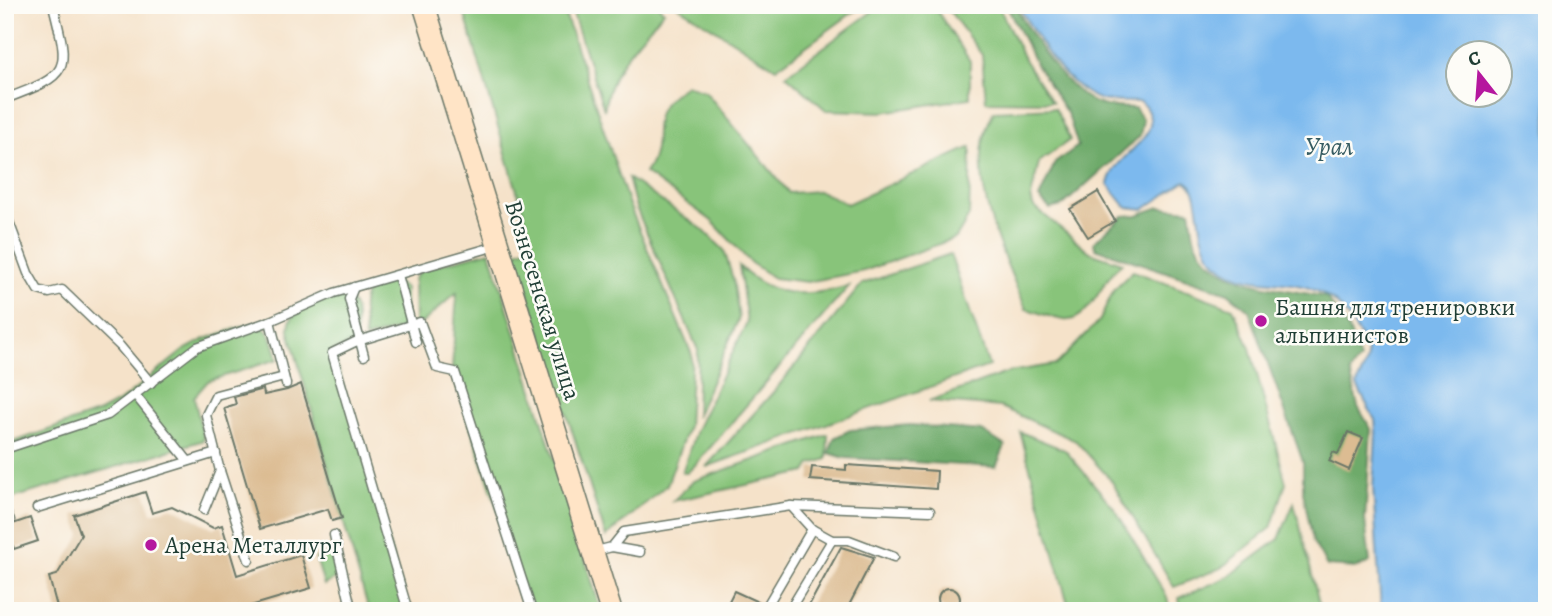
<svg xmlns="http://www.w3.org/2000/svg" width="1552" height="616" font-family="Alegreya,serif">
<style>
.green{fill:#88c47a;stroke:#548057;stroke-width:2}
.forest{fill:#6eaa6a;stroke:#46744f;stroke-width:2}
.water{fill:#7bb9ee;stroke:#4d7b91;stroke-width:2;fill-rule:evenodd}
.building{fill:#dcbc92}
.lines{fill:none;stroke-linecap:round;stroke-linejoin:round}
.lane-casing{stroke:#6a7768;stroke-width:11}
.secondary-casing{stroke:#6a7768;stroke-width:24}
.lane{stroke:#fff;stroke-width:8}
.secondary{stroke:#ffe4c6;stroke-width:21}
.poi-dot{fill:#b5179e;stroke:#fdfcf7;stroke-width:2.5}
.labels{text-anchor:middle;stroke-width:5;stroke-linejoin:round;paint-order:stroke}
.street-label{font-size:24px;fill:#1f3d34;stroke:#fdfcf7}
.poi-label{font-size:24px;fill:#1f3d34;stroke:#fdfcf7;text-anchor:start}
.water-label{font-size:26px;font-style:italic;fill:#365c62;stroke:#fdfcf7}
</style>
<rect width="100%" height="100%" fill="#fdfcf7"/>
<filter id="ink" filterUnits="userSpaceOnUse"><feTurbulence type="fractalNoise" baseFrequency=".0143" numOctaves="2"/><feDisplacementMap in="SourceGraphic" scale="14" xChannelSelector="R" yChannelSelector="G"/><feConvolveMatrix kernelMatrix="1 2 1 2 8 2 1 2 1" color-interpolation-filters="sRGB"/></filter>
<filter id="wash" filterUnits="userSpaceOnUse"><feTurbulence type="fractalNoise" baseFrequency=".00686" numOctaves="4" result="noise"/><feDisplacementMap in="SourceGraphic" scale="28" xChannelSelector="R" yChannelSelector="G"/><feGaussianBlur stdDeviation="1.57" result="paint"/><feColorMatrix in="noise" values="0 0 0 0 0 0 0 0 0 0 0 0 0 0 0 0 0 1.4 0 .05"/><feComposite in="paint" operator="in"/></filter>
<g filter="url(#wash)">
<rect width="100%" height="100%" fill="#f5e2c9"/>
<!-- green -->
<g class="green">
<path d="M 462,5 L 562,5 L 629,205 L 692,355 L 688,426 L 667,485 L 606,537 L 515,252 L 533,245 Z"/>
<path d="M 570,5 L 657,5 L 664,11 C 637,43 610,68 604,110 Z"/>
<path d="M 676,5 L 863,5 L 776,68 Z"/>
<path d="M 881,5 L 933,5 L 970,61 L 970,98 L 883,112 L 826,110 L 786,75 Z"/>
<path d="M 945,5 L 998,5 L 1025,61 L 1052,102 L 986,101 L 982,55 Z"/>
<path d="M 686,85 L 705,91 L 789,193 L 820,191 L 847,204 L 971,147 L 969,216 L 956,238 L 864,271 L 807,282 L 774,278 L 751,263 L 712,221 L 645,173 C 670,138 636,115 686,85 Z"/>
<path d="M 1055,108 L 1070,140 L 1039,162 L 1031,197 L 1033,206 L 1090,252 L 1122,263 C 1103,276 1090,324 1064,320 C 1052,318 1038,312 1026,309 C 1002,252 961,170 994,111 Z"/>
<path d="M 628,178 L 702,229 L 724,250 L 733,279 L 739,318 L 696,417 L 698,350 L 636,208 Z"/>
<path d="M 490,251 L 601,611 L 531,611 L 452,370 L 457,292 L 422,323 L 415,324 L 414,279 L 421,269 Z"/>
<path d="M 950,254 L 989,366 L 706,467 L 776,389 L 862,284 Z"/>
<path d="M 739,266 C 771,298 806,298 849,286 L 696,464 L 687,473 L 682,473 L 696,430 L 747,322 Z"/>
<path d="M 1133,271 L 1233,308 L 1250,348 L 1286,483 L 1271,528 L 1221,568 L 1174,587 L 1111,480 L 1076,441 L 1001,407 L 929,401 L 1009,372 L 1057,364 L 1100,320 L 1114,289 Z"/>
<path d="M 391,279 L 405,288 L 405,327 L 365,339 C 364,304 353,291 391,279 Z"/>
<path d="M 343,296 C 361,303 355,325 355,342 L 333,351 L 408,611 L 369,611 L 289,331 C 287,304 324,302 343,296 Z"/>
<path d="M 250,324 C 272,326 273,340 278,359 L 208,381 L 194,397 L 204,440 L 10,499 L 5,486 L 5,445 L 100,412 L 122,400 L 184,350 L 205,339 Z"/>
<path d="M 1020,432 L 1065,450 L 1115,509 L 1167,597 L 1170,611 L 1070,611 Z"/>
<path d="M 828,434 L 827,459 L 811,464 L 806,472 L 673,501 L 693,481 Z"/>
<path d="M 1294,503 L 1321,611 L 1181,611 L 1179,598 L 1228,577 L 1279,539 Z"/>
<path d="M 330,553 L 337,578 L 324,585 L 316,558 Z"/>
</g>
<!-- forest -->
<g class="forest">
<path d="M 1006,5 L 1015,5 C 1030,35 1069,97 1102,105 C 1112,108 1125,107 1135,108 L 1143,120 L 1140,136 L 1062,206 L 1050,209 L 1039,198 L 1055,163 L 1078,146 L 1068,115 L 1036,64 Z"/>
<path d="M 1160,207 L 1190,210 C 1192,218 1192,228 1194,236 C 1209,288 1284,287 1326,297 L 1349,330 L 1360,359 L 1350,372 L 1358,407 L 1371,429 L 1365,520 L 1370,562 L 1357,568 L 1327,566 L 1313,542 L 1303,492 L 1303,462 L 1249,310 L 1228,293 L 1095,248 L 1094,242 L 1123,216 L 1137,215 Z"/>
<path d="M 910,425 L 982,431 L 1005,446 L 996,467 L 845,458 L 829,453 L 834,438 L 850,430 Z"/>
</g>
<!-- water -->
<path class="water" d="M 1018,5 L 1547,5 L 1547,611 L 1381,611 L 1373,488 L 1376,433 L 1375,420 L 1357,386 C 1359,375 1367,368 1367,356 C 1367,346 1360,336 1354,327 C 1315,256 1251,304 1212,258 C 1194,235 1204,188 1185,181 L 1144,209 L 1126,207 L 1108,184 C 1114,151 1173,136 1141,102 C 1128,101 1114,103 1102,100 C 1066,90 1035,35 1018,5 ZM 1458,52 L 1500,52 L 1500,94 L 1458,94 Z"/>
<g id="blocks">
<!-- building -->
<g class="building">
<path d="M 1098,192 L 1115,221 L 1088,237 L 1070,209 Z"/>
<path d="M 301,384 L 342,518 L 332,521 L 328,509 L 260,529 L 224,408 L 236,404 L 234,397 L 263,389 L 264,395 L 287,390 Z"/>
<path d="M 1348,432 L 1363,438 L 1349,470 L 1329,461 L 1333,452 L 1338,454 Z"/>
<path d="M 846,465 L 937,471 L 936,489 L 810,480 L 812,467 L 846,470 Z"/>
<path d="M 145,492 L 152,513 L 172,507 L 213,528 L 222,525 L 237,575 L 301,555 L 311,588 L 247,607 L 248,611 L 58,611 L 49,577 L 57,575 L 81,535 L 74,515 Z"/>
<path d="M 30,518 L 38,541 L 14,549 L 7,526 Z"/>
<path d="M 841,547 L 874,557 L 846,611 L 806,611 Z"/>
<circle cx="949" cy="599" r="11"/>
<path d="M 734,591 L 758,602 L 753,611 L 724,611 Z"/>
</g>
</g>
</g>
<g filter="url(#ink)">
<use href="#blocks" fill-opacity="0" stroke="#6a7768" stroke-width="2"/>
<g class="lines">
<!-- lane casing -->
<g class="lane-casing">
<g id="lane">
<path d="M 5,99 C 71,74 70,72 53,5"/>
<path d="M 5,211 L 28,273 L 38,290 L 49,293 L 62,290 L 120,346 L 151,383"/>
<path d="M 398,275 L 416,342"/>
<path d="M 354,287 L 349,299 L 364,356"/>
<path d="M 270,321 L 334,293 L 496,246"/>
<path d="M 136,396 L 188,461"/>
<path d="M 5,449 L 108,415 L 197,347 L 270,321 L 286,384"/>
<path d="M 791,506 L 812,529 L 832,540 L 849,540 L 894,557"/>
<path d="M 37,508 L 216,453"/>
<path d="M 5,509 L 10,520"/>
<path d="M 204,510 L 220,471"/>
<path d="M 334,535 L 350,603 L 347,611"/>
<path d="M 612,547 L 640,552"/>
<path d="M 596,551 L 612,547 L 624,532 L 791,506 L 930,511"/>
<path d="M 249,560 L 220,471 L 206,415 L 216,395 L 284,377"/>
<path d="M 327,611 L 350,603"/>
<path d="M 408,611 L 332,353 L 355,342 L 420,322 L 437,368 L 455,372 L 532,611"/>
<path d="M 764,611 L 812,529"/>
<path d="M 789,611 L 832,540"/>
</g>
</g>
<!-- secondary casing -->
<g class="secondary-casing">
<path id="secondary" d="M 424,5 L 611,611"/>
</g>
<!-- lane -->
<use href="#lane" class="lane"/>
<!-- secondary -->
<use href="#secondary" class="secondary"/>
</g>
</g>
<!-- markers -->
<g class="poi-dot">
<circle cx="1261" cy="321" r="7"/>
<circle cx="151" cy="545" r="7"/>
</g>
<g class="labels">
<!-- street labels -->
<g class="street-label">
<text transform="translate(543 300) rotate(73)" y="8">Вознесенская улица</text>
</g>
<!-- poi labels -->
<g class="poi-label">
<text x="1275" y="315">Башня для тренировки<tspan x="1275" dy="28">альпинистов</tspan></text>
<text x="165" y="553">Арена Металлург</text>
</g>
<!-- water labels -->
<g class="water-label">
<text x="1329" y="155">Урал</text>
</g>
</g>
<!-- margin -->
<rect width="1552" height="616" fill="none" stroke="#fdfcf7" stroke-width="28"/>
<!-- north arrow -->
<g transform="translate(1479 74) rotate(343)"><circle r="33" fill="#fdfcf7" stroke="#a4b0a9" stroke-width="2"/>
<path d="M0-5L12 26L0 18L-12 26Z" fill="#b5179e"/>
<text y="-10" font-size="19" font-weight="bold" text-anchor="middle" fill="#1f3d34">С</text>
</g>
</svg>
